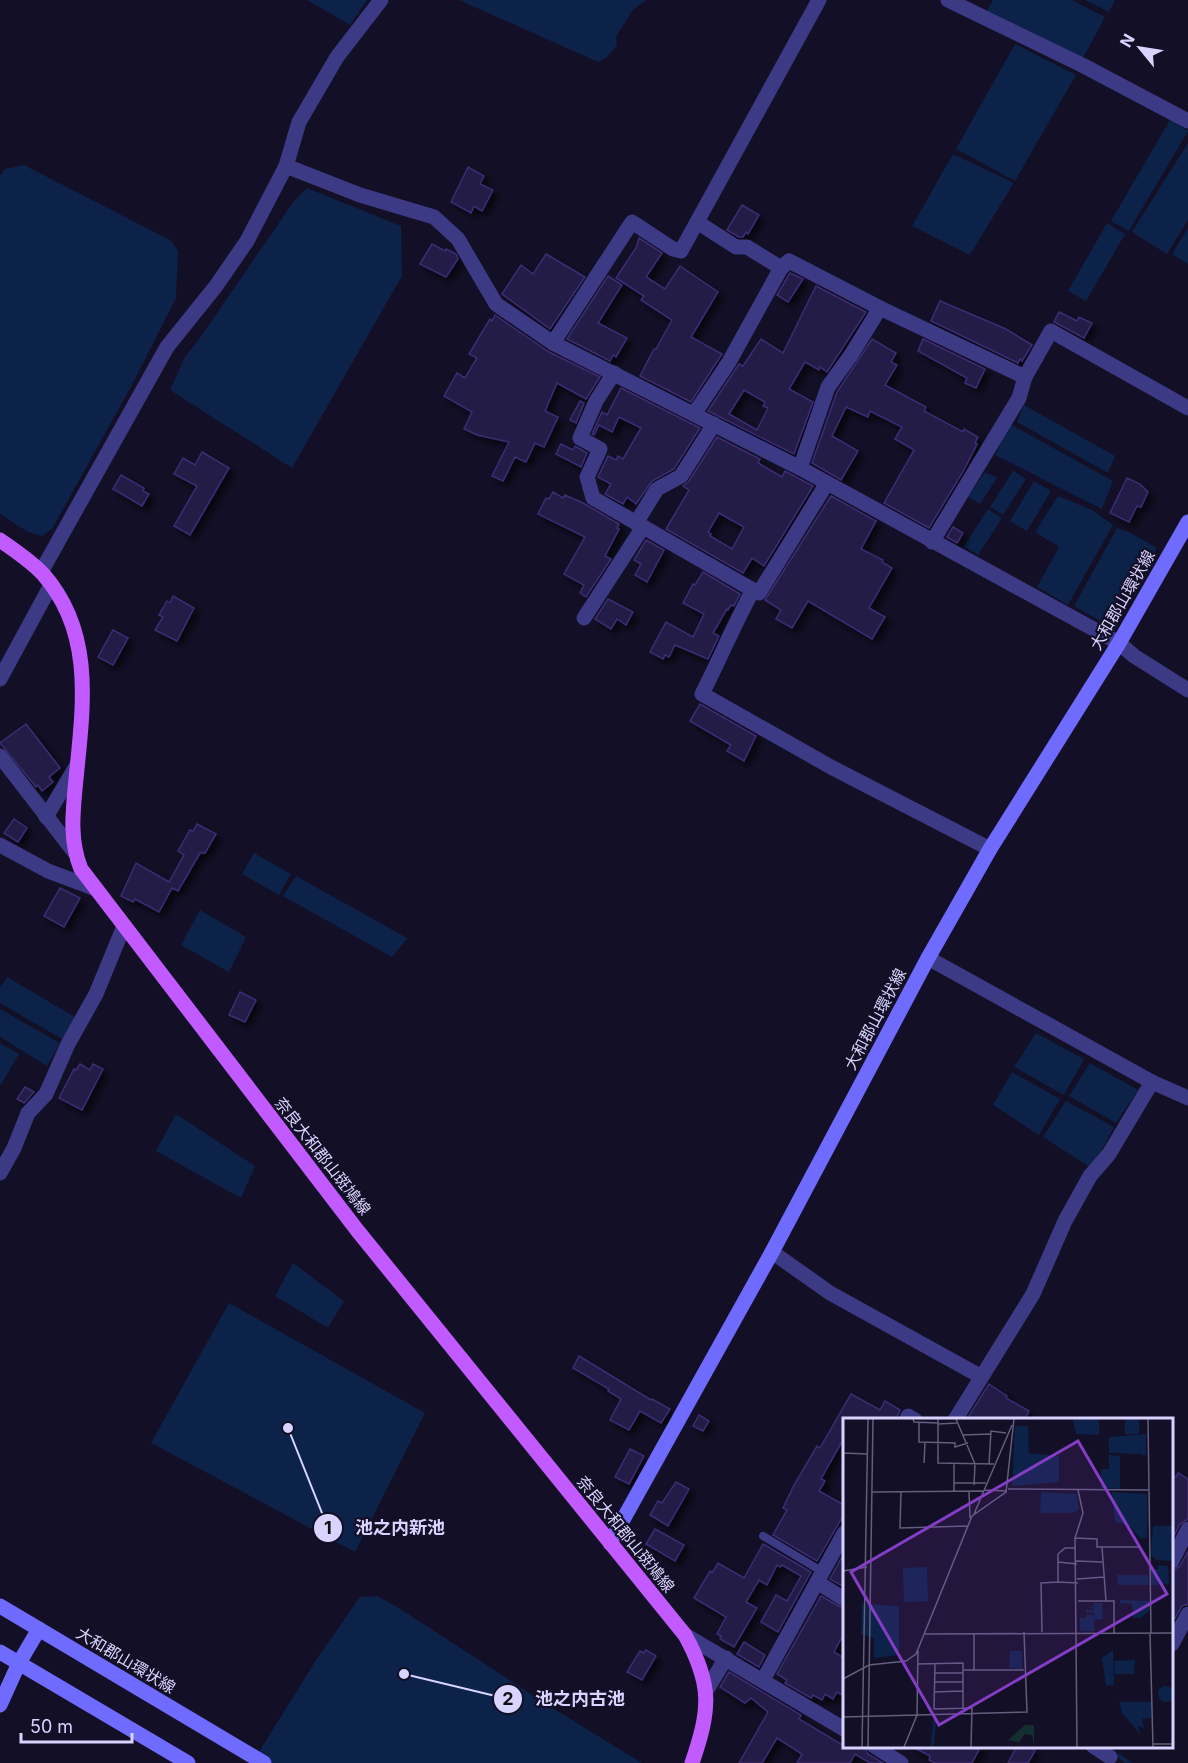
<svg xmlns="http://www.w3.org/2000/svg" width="1188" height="1763" font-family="Inter,'Noto Sans JP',sans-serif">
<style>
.water{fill:#0c2248}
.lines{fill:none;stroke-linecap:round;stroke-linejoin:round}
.stream{stroke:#0c2248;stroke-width:4.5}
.building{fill:#241b47;stroke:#3b2d73;stroke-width:1.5;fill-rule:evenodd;filter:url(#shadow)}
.lane{stroke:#3d3a85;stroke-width:8}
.street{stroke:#3d3a85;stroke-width:15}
.secondary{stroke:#6f6bff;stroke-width:15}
.primary{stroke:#c25bff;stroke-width:15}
.labels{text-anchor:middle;stroke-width:4.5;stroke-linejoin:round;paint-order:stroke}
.street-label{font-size:16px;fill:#d9d4ff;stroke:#130f26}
.inset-river{fill:none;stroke:#0c2248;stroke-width:3}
.inset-road{fill:none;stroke:#625e7d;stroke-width:1.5}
.view{fill:#843dc5;fill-opacity:0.15;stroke:#843dc5;stroke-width:3}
.inset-edge{fill:none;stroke:#d9d4ff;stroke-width:3}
.leader{fill:none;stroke:#d9d4ff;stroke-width:2}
.callout-dot{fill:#d9d4ff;stroke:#130f26;stroke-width:2}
.mark-label{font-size:18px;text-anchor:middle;font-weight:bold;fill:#111}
.callout-label{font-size:18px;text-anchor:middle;font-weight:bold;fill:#d9d4ff;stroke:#130f26;stroke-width:4.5;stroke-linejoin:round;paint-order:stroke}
</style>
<defs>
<filter id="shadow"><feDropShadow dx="5" dy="5" stdDeviation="3" flood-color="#0009"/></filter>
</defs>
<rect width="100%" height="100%" fill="#130f26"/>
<!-- water -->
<g class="water">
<path d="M 307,0 L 367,0 L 350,25 Z"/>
<path d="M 459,0 L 646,0 L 633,10 L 616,37 L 617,45 L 606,58 L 598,62 Z"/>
<path d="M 993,0 L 1072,0 L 1105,17 L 1083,58 L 987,11 Z"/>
<path d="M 1085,0 L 1115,0 L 1109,12 Z"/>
<path d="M 1015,44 L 1076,75 L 1015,181 L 956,149 Z"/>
<path d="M 1170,120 L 1188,131 L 1129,231 L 1111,221 Z"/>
<path d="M 1188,143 L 1188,220 L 1167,254 L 1132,232 Z"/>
<path d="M 953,154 L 1012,182 L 1013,184 L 970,255 L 912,226 Z"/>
<path d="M 24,165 L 170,240 L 178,251 L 176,298 L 133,383 L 52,529 L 42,536 L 28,532 L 0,514 L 0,176 L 5,169 Z"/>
<path d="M 307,188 L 401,226 L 402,276 L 292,468 L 170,390 L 185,357 L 202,335 L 294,201 Z"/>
<path d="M 1107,223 L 1125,234 L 1086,301 L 1068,291 Z"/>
<path d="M 1188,228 L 1188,264 L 1172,254 Z"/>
<path d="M 1024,405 L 1115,456 L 1108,473 L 1017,422 Z"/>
<path d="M 1010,424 L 1113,481 L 1102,509 L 995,455 Z"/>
<path d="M 1013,471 L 1026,479 L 1003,515 L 990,507 Z"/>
<path d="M 985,472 L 997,478 L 980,504 L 968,497 Z"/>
<path d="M 1034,481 L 1051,491 L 1027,531 L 1010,521 Z"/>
<path d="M 1058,496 L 1092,510 L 1113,525 L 1068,605 L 1037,587 L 1059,547 L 1035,532 Z"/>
<path d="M 988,509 L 1002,518 L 978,555 L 964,546 Z"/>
<path d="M 1117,528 L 1129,532 L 1157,548 L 1112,626 L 1109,626 L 1074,606 Z"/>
<path d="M 254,853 L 291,874 L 279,895 L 242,874 Z"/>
<path d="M 296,876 L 407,938 L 407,939 L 392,957 L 283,896 Z"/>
<path d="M 200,910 L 246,937 L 229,972 L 181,945 Z"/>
<path d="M 7,977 L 75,1017 L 62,1039 L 0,1003 L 0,988 Z"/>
<path d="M 0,1009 L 60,1043 L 47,1066 L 0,1037 Z"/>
<path d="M 1036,1033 L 1084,1059 L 1064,1095 L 1014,1067 Z"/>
<path d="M 0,1043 L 19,1054 L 0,1086 Z"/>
<path d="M 1090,1063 L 1138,1090 L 1116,1123 L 1069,1096 Z"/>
<path d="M 1012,1072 L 1060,1099 L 1039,1135 L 993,1105 Z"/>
<path d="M 1066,1101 L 1114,1127 L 1100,1153 L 1088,1166 L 1043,1137 Z"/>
<path d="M 176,1114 L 255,1166 L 241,1198 L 156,1151 Z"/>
<path d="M 293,1263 L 344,1301 L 328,1328 L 275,1296 Z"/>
<path d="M 229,1303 L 425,1413 L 355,1552 L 151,1443 Z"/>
<path d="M 377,1596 L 399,1608 L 551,1707 L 642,1763 L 252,1763 L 318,1657 L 360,1597 Z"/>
</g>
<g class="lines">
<!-- stream -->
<path class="stream" d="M 1119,1756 L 1129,1763"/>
</g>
<!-- building -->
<g class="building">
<path d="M 468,167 L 484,176 L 480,184 L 493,190 L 482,211 L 474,206 L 471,213 L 451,202 Z"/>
<path d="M 742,205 L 759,215 L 748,234 L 746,232 L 743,237 L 739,237 L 727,230 Z"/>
<path d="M 639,238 L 662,253 L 646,277 L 665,289 L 680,266 L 718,292 L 691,337 L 722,354 L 691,402 L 640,376 L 654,349 L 656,349 L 672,320 L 641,300 L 644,296 L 616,278 L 636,248 Z"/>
<path d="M 432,244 L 445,251 L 446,249 L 456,254 L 458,259 L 446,277 L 420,264 Z"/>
<path d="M 546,254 L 585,277 L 550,329 L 502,294 L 521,265 L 533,274 Z"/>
<path d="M 790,273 L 803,279 L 788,302 L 777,295 Z"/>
<path d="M 608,276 L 622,285 L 598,323 L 627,338 L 616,357 L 613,355 L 610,361 L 567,339 Z"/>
<path d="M 816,286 L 866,312 L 827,372 L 820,367 L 819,370 L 805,362 L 789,389 L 813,402 L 794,454 L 708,411 L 739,364 L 743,366 L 761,339 L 783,353 ZM 744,390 L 765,402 L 763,406 L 768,408 L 757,430 L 729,414 Z"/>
<path d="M 940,301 L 1006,329 L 1032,345 L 1022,361 L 1020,359 L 1018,363 L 931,321 Z"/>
<path d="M 1059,312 L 1077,321 L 1079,317 L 1092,323 L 1084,338 L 1054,322 Z"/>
<path d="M 495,315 L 549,352 L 600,377 L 586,399 L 557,383 L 545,411 L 558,417 L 544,447 L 535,443 L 526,462 L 515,457 L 503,481 L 492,476 L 509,442 L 477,435 L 464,429 L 472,412 L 444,396 L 457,373 L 465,378 L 477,358 L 469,354 L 490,319 L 492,321 Z"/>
<path d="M 872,339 L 896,353 L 891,362 L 897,365 L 885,385 L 926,407 L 924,411 L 963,432 L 964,429 L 978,437 L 975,443 L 977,444 L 964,470 L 929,528 L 884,503 L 914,450 L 895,439 L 902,427 L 870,411 L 868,417 L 846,407 L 832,436 L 858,451 L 841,480 L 812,463 L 837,392 Z"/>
<path d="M 923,339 L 985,369 L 976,388 L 965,383 L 967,378 L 918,351 Z"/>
<path d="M 621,388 L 700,428 L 674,469 L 652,481 L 636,504 L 627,497 L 623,504 L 605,494 L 611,484 L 598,477 L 608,456 L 616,460 L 618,456 L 623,459 L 641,428 L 619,417 L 612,432 L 599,425 L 594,435 L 592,434 L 602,412 L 607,415 Z"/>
<path d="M 580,401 L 584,403 L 576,423 L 570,420 Z"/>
<path d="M 717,437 L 760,459 L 758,463 L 782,477 L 785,471 L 813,486 L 764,566 L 752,558 L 743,573 L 666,529 L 689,490 L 683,486 L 689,481 ZM 719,513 L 744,527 L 732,549 L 710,536 L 711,534 L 708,532 Z"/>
<path d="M 561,444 L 573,450 L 575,446 L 587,453 L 581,467 L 556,454 Z"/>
<path d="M 202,452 L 229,468 L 190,535 L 174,526 L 197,486 L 174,474 L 183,458 L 195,465 Z"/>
<path d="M 121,475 L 144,488 L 143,491 L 149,494 L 142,506 L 113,489 Z"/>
<path d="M 1127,478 L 1140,484 L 1148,492 L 1141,507 L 1137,506 L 1129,522 L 1110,513 Z"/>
<path d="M 553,492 L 563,498 L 565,495 L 583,503 L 619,524 L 617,528 L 619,529 L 605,556 L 611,559 L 586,597 L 580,593 L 584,585 L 564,574 L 585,537 L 538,514 L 546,498 L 549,499 Z"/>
<path d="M 831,496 L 876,521 L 861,549 L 883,560 L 882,562 L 892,568 L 869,608 L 885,617 L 872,639 L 808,601 L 792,628 L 776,619 L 781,610 L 765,600 Z"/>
<path d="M 953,527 L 963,533 L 957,543 L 947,537 Z"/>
<path d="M 646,540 L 664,550 L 647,582 L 635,575 L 641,564 L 634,560 Z"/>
<path d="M 703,572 L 740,594 L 734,606 L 731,605 L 728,610 L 727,609 L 713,633 L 719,636 L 708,659 L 675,645 L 669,657 L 665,655 L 663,659 L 650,652 L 666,622 L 693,637 L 704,614 L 683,603 L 693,584 L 695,585 Z"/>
<path d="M 173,596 L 194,608 L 177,641 L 155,630 L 163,617 L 159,615 L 167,601 L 170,603 Z"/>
<path d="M 608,599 L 633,612 L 626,625 L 617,619 L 611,629 L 595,619 Z"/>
<path d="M 113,630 L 128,638 L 113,665 L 98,657 Z"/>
<path d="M 700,704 L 756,736 L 744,761 L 727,751 L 731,745 L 690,721 Z"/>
<path d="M 26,724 L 60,768 L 49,777 L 53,782 L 42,791 L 38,785 L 36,787 L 0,743 Z"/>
<path d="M 14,819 L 27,828 L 18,842 L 4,833 Z"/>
<path d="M 197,824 L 216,834 L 205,853 L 200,853 L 178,891 L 172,888 L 159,912 L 135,899 L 133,902 L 121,896 L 136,863 L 169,882 L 184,855 L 178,851 L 190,830 L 193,831 Z"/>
<path d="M 60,888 L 80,898 L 64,927 L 44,916 Z"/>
<path d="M 240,992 L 256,1000 L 245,1022 L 229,1015 Z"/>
<path d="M 80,1064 L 90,1070 L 93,1064 L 103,1069 L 82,1110 L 59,1098 L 74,1069 L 76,1070 Z"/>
<path d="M 25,1087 L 34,1092 L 24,1103 L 17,1099 Z"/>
<path d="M 579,1356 L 651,1400 L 652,1399 L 670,1409 L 661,1423 L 640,1411 L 629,1430 L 610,1420 L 621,1399 L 608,1391 L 609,1389 L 573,1368 Z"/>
<path d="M 989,1384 L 1007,1396 L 1006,1398 L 1029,1411 L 1025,1419 L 967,1419 Z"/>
<path d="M 851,1394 L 880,1410 L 885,1401 L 900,1410 L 896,1419 L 844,1419 L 844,1438 L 821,1479 L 825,1481 L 819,1491 L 844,1505 L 844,1514 L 817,1561 L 773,1535 L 787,1510 L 783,1508 L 794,1485 L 817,1446 L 820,1448 Z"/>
<path d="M 699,1415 L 709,1421 L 703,1431 L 693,1426 Z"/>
<path d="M 630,1449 L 644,1456 L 629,1484 L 615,1477 Z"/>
<path d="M 1178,1473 L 1188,1479 L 1188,1519 L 1180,1524 L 1172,1540 L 1172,1474 L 1176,1477 Z"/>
<path d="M 676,1482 L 689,1489 L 668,1526 L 650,1515 L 658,1501 L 662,1503 Z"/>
<path d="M 655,1529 L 684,1545 L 675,1561 L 646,1544 Z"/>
<path d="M 763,1544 L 811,1572 L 778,1632 L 761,1622 L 776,1595 L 787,1601 L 801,1576 L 782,1565 L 780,1567 L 777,1565 L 767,1585 L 759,1580 L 746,1602 L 757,1608 L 734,1647 L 720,1639 L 721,1636 L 717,1634 L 726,1617 L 694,1598 L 710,1571 L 712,1573 L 718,1563 L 744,1578 Z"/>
<path d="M 1188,1551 L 1188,1604 L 1182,1606 L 1175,1618 L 1172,1617 L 1172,1571 L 1180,1566 Z"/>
<path d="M 843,1555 L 844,1556 L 844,1587 L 830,1579 Z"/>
<path d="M 821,1596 L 844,1609 L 844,1633 L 834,1652 L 844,1658 L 844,1696 L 837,1692 L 833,1699 L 825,1694 L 822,1700 L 813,1695 L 811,1698 L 785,1683 L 787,1680 L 777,1674 Z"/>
<path d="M 744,1642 L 765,1655 L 759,1667 L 737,1654 Z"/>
<path d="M 646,1650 L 656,1656 L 642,1680 L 627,1672 L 640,1651 L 644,1653 Z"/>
<path d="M 729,1672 L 801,1715 L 799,1719 L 844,1746 L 864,1746 L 868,1754 L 883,1763 L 870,1763 L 855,1754 L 850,1763 L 797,1763 L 802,1754 L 777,1738 L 762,1763 L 739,1763 L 768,1712 L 751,1698 L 745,1703 L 720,1687 Z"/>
<path d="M 911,1746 L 981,1746 L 972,1763 L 935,1763 L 929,1760 L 930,1756 Z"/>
<path d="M 1017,1746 L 1028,1746 L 1035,1751 L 1028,1763 L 1008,1763 Z"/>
</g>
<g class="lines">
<!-- lane -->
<path class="lane" d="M 763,1536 L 823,1572"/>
<!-- street -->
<g class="street">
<path d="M 948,0 L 1084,66 L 1188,121"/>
<path d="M 286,166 L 360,195 L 434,217 L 458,239 L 496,304 L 553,343 L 800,468 L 1119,643 L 1134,656 L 1188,690"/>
<path d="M 697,222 L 736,247 L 747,247 L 781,268 L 789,261 L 880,308 L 1025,377"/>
<path d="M 553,343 L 632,222 L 673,249 L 681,251 L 819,0"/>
<path d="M 614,373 L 596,401 L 580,438 L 600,449 L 587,477 L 593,498 L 753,590 C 734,624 720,659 702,694 L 831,767 L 990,849"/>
<path d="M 694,414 L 729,362 L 781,268"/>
<path d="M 800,468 L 828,387 L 851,355 L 880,308"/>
<path d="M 636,523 L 657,489 L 681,476 L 714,424"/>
<path d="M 932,542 L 1019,398 L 1025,377 L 1051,331 L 1188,408"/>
<path d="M 41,572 L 167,347 L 216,286 L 247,241 L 286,166 L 299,122 L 337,57 L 381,0"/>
<path d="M 753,590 L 759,593 L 827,483"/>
<path d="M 584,618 L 643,527"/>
<path d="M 0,679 L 51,585"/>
<path d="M 0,756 L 75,853"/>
<path d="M 46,817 L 77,765"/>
<path d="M 0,845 L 48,871 L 96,889"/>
<path d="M 928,958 L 1152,1082 L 1188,1098"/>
<path d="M 0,1173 L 14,1148 L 28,1113 L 46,1094 L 68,1044 L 96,994 L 124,926"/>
<path d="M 772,1252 L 830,1293 L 980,1376"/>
<path d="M 906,1420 L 908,1416 L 915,1420"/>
<path d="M 955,1420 L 1033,1294 L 1065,1221 L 1090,1176 L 1109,1154 L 1152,1082"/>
<path d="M 1172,1561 L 1188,1529"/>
<path d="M 817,1582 L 844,1599"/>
<path d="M 685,1635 L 844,1729"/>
<path d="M 1172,1644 L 1188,1614"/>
<path d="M 763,1680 L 844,1533"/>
<path d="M 706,1691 L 726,1658"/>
<path d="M 874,1746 L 901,1763"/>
<path d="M 1093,1746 L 1110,1757"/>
</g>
<!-- secondary -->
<g class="secondary">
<path d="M 610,1543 L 772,1252 L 928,958 L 990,849 L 1119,643 L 1188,522"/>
<path d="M 0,1606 L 264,1763"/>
<path d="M 0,1652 L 188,1763"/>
<path d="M 0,1705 L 19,1663 L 39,1629"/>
</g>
<!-- primary -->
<path class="primary" d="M 0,540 C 14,550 31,561 43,574 C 95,633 83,707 76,779 C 73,810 69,840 81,869 L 357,1230 L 685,1635 C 713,1686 710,1710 692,1763"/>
</g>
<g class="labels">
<!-- street labels -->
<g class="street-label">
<text transform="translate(1122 600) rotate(-60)" y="6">大和郡山環状線</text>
<text transform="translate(875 1019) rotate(-62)" y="6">大和郡山環状線</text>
<text transform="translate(323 1156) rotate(52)" y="6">奈良大和郡山斑鳩線</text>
<text transform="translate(626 1534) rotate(51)" y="6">奈良大和郡山斑鳩線</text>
<text transform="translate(126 1660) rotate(31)" y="6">大和郡山環状線</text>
</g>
</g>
<!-- overview -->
<g transform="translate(843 1418)">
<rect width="330" height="330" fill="#130f26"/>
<path d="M 182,307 L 191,307 L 191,329 L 189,317 L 182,316 L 172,329 L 175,324 L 165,322 Z" fill="#12302f"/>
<path d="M 238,1 L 256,1 L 256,17 L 233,16 L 230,2 ZM 282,1 L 296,1 L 296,16 L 282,16 ZM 172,8 L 185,8 L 186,35 L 216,38 L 216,64 L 169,68 ZM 303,16 L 303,37 L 297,37 L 296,31 L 296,36 L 266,35 L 266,19 ZM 266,37 L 277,38 L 277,71 L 258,70 L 258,51 L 266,51 ZM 198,74 L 234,76 L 236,91 L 230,95 L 197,95 ZM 269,74 L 304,76 L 304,120 L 298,121 L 286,107 L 272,104 ZM 310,108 L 330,108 L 330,143 L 313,142 L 308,137 ZM 315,147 L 325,148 L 326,166 L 316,167 L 316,161 L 315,167 L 308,167 L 307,151 L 315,151 ZM 84,149 L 85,183 L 61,184 L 60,150 ZM 274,157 L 305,157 L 306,167 L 275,167 ZM 277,182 L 307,183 L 306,193 L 297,200 L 290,200 L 289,186 L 277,185 ZM 251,185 L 259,185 L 260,201 L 251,202 L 251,213 L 237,213 L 237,200 L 243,200 L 244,196 L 251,198 L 251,194 L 243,195 L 243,192 L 251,192 L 251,190 L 237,188 L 250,189 ZM 19,186 L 56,188 L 56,237 L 31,240 L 31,220 L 18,216 ZM 270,232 L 271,267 L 263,268 L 259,240 ZM 167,233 L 179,233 L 179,251 L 166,250 ZM 292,242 L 291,256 L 272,256 L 271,243 ZM315 276a8 8 0 1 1 16 0a8 8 0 1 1-16 0ZM 276,284 L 309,284 L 308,300 L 299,301 L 301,310 L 295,308 L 297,316 L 279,295 Z" fill="#0c2248"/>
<path class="inset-river" d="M 89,329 L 92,299"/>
<path class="inset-road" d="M 70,1 L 71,4 L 95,5M 95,1 L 95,45 L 151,46M 113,1 L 132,46M 305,1 L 308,215M 76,5 L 76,24 L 112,25 L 112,29 L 125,25M 95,6 L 114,5M 120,17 L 147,16M 0,35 L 24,36M 81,45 L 82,25M 146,46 L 148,13 L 163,15M 111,65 L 143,65M 131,67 L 132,46M 165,71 L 305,72M 141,72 L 164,73M 58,73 L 57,110 L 125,108M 111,73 L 111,45M 126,73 L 127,100M 29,74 L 140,73M 131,96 L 169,7M 232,120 L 254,121 L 254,129 L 297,129 L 305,143M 259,129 L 263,183M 233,143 L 259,144M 215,144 L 234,146M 0,153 L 24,149M 234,161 L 261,159M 215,164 L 235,165M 235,183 L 271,183 L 271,215M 199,214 L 198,165 L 215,164 L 215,136 L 222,130 L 233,130M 307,215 L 310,329M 82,216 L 330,215M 75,246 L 120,245 L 120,290M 120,252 L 181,252M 131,252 L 131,216M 92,255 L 120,255M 0,261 L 26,247 L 63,243 L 73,236 L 129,98 L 163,74 L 171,1M 92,264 L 120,264M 91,274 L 120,273M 91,291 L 129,290 L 128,329M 91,291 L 92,246M 0,299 L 184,294 L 181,214M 310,326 L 330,326M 19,329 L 25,1M 25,329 L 30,1M 61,329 L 74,297 L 75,233M 234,329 L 232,120 L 240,95 L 235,72"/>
<path class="view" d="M 235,23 L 324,176 L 96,307 L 8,154 Z"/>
<rect width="330" height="330" class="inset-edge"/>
</g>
<!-- callouts -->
<path class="leader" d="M288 1428L328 1528M404 1674L508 1699"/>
<g class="callout-dot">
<circle cx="288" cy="1428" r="6"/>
<circle cx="404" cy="1674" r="6"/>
<circle cx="328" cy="1528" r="15"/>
<circle cx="508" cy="1699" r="15"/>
</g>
<g class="mark-label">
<text x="328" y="1534">1</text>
<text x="508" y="1705">2</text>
</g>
<g class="callout-label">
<text x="400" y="1534">池之内新池</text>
<text x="580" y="1705">池之内古池</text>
</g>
<!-- north arrow -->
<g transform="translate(1140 48) rotate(300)" stroke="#130f26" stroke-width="4.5" paint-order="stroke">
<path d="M0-4.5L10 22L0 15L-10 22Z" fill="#d9d4ff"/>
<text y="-9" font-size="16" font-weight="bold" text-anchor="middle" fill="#d9d4ff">N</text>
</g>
<!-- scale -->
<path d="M21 1733v9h111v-9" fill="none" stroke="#d9d4ff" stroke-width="3"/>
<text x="30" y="1733" font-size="18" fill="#d9d4ff" stroke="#130f26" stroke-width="4.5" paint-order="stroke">50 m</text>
</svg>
